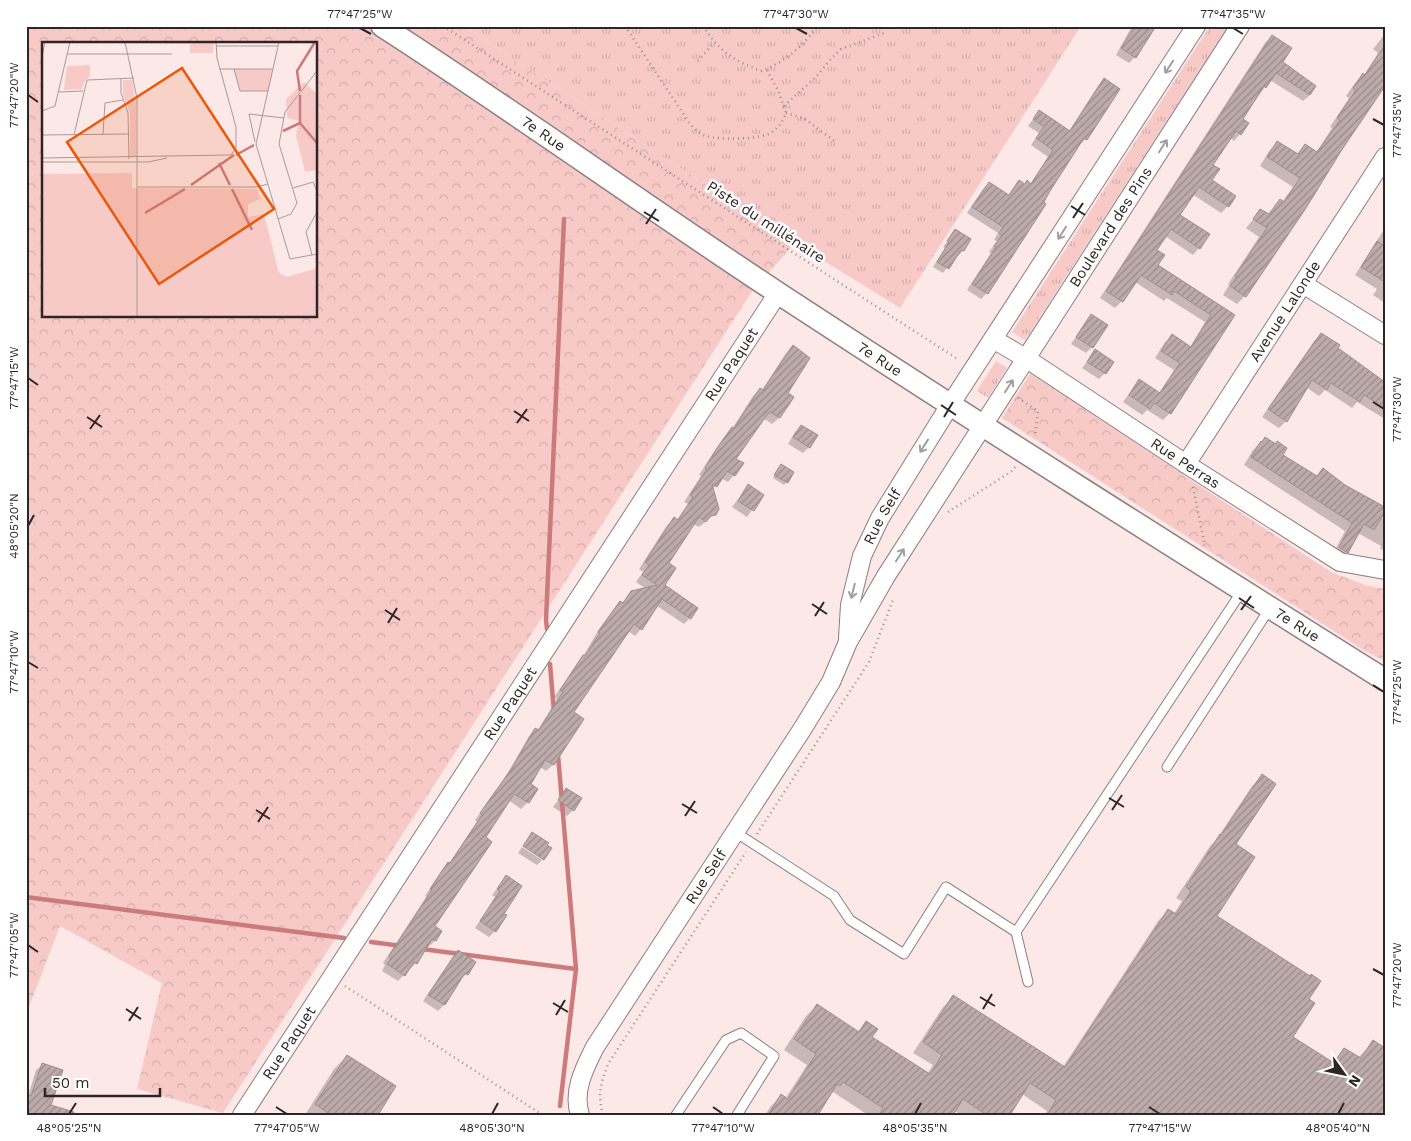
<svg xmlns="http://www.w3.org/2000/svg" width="1411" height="1141" font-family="'Work Sans',sans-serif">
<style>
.grass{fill:url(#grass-tufts)}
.forest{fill:url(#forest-crowns);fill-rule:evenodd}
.shadow{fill:#0003}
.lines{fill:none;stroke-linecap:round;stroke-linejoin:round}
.stream{stroke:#cc7b7a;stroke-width:4.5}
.building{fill:url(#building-hatch);stroke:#9f8e8d}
.service-casing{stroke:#8f7e7e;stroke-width:11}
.minor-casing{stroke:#8f7e7e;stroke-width:20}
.tertiary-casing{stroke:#8f7e7e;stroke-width:24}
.path{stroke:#9c8e8e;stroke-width:2.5;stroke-dasharray:1 4;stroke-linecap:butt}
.service{stroke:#fff;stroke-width:9}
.minor{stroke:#fff;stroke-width:18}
.tertiary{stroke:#fff;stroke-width:21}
.oneway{stroke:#a09d9d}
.ticks{fill:none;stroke:#2d2626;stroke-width:2}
.labels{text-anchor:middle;stroke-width:5;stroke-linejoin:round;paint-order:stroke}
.street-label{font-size:15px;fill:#2d2626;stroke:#fff}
.inset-river{fill:none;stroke:#cc7b7a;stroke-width:2.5}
.inset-road{fill:none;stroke:#a99a9a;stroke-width:1}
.view{fill:#e8590c;fill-opacity:0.15;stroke:#e8590c;stroke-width:2.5}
.inset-edge{fill:none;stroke:#2d2626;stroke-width:2.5}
.neatline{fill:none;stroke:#2d2626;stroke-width:2}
.ticks-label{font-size:12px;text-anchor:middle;fill:#2d2626}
</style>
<defs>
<pattern id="grass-tufts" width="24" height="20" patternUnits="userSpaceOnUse" patternTransform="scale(1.25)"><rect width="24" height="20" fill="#f7cac8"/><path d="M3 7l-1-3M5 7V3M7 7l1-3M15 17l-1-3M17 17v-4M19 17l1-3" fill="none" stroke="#d4adac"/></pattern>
<pattern id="forest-crowns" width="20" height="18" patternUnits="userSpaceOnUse" patternTransform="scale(1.25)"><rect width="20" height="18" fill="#f7cac8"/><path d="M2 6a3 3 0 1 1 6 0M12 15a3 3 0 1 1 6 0" fill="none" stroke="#d4adac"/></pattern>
<pattern id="building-hatch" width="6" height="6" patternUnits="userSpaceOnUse" patternTransform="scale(1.25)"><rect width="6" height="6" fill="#bcabaa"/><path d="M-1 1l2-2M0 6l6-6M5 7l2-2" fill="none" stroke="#998b8a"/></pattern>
</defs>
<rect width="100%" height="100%" fill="#fbe8e7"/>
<!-- grass -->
<g class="grass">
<path d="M 463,26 L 1081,26 L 900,308 L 795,243 Z"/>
<path d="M 1210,26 L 1228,26 L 1025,340 L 1012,332 Z"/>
<path d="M 996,361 L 1007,368 L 988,398 L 977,391 Z"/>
</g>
<!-- forest -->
<g class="forest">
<path d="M 26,26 L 463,26 L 795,243 L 751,293 L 223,1113 L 137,1089 L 162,983 L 60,926 L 26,1015 ZM 44,44 L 316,44 L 316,316 L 44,316 Z"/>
<path d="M 1031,372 L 1191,480 L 1331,572 L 1365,585 L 1385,589 L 1385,661 L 1365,651 L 1002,418 Z"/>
</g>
<!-- shadow -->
<g class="shadow">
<path d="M 1132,26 L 1155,26 L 1135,57 L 1129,63 L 1116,55 Z"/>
<path d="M 1385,34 L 1385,82 L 1245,296 L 1237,304 L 1223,295 L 1229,285 L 1228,284 L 1259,237 L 1246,228 L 1261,210 L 1268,215 L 1280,201 L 1282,202 L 1293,187 L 1260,166 L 1269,151 L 1278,143 L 1296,155 L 1305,146 L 1316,153 L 1332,128 L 1330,127 L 1349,98 L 1346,96 L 1355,83 L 1364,75 L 1378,53 L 1373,49 Z"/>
<path d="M 1272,36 L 1282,62 L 1310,95 L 1303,101 L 1270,80 L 1241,120 L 1240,134 L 1234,141 L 1230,138 L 1212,165 L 1210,181 L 1228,206 L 1221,213 L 1192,194 L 1179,215 L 1199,248 L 1193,255 L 1165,236 L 1156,250 L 1156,265 L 1234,316 L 1170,413 L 1163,420 L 1147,410 L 1142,415 L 1123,402 L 1133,388 L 1139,381 L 1159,393 L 1174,370 L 1155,358 L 1165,342 L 1172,336 L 1190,347 L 1205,322 L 1167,298 L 1164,301 L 1135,282 L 1122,301 L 1115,308 L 1100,298 L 1265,43 Z"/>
<path d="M 1104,80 L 1118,89 L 1086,139 L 1079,145 L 1049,190 L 987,293 L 981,299 L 967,290 L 991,253 L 989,252 L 997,241 L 994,240 L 998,233 L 967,213 L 983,189 L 989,183 L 1008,195 L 1019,182 L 1024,185 L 1030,184 L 1048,157 L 1031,145 L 1039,133 L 1028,126 L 1039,111 L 1069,131 L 1098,86 Z"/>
<path d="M 1385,228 L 1385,303 L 1373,295 L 1377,289 L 1355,275 Z"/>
<path d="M 955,231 L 969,240 L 963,251 L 958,256 L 956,255 L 943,273 L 933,267 L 945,248 L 943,247 Z"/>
<path d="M 1092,315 L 1092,347 L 1086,353 L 1071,344 L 1086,322 Z"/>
<path d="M 1321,334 L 1336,349 L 1385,383 L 1385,419 L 1357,402 L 1352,408 L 1325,390 L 1319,396 L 1306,387 L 1286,421 L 1279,428 L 1262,417 L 1314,341 Z"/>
<path d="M 793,346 L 786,394 L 792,398 L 779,418 L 772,424 L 763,418 L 735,459 L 742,464 L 734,475 L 728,482 L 721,478 L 712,490 L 715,514 L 699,527 L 693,524 L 667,563 L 663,585 L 690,618 L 684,624 L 657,606 L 641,629 L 635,636 L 628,631 L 572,712 L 582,719 L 553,765 L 546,771 L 540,767 L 529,784 L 537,789 L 528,802 L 521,809 L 508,800 L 484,838 L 433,927 L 440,932 L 435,941 L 428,947 L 427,946 L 416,963 L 398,981 L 382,971 L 385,965 L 383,963 L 426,897 L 425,896 L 442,870 L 449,864 L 477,822 L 475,820 L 506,776 L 529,736 L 535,730 L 537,731 L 557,699 L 554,697 L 582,658 L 599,629 L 614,609 L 620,602 L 622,603 L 632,592 L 646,589 L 636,582 L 643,572 L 639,569 L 667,525 L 674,519 L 676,521 L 688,504 L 684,502 L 701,476 L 699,475 L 711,456 L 725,436 L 732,429 L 753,396 L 760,389 L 762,390 L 786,353 Z"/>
<path d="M 1095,351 L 1105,373 L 1099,379 L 1082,368 Z"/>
<path d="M 801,426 L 809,447 L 803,453 L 788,444 L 795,432 Z"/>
<path d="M 1261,442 L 1316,477 L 1323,469 L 1380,518 L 1385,519 L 1385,550 L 1380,549 L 1381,546 L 1358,533 L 1347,552 L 1339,560 L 1332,556 L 1345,531 L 1244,465 L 1253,450 Z"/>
<path d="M 778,468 L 787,482 L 784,485 L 773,478 Z"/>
<path d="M 748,486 L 763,495 L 747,517 L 732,507 Z"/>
<path d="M 1262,776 L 1234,845 L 1215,916 L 1307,999 L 1292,1037 L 1332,1063 L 1344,1049 L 1358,1058 L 1373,1042 L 1385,1115 L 1044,1115 L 1047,1111 L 1022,1094 L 1008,1115 L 961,1115 L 954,1110 L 951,1115 L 868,1115 L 833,1092 L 816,1115 L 765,1115 L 771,1106 L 781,1096 L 785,1099 L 807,1065 L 784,1050 L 806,1016 L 817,1006 L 857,1032 L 866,1023 L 871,1037 L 927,1074 L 933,1065 L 913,1053 L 943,1007 L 954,996 L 1063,1067 L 1158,921 L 1169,910 L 1174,914 L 1182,901 L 1176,898 L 1210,846 L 1216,840 L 1252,786 Z"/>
<path d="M 566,790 L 573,810 L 567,816 L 553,807 Z"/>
<path d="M 522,847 L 542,860 L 537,865 L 518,853 Z"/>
<path d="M 506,877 L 503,914 L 495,931 L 489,937 L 475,928 L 495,897 L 492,895 Z"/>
<path d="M 458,952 L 467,974 L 460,979 L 444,1005 L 438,1011 L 423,1001 L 452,958 Z"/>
<path d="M 347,1056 L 376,1115 L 305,1115 L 334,1069 Z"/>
<path d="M 42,1065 L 50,1106 L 80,1115 L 26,1115 L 28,1096 L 36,1070 Z"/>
</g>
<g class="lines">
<!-- stream -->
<g class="stream">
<path d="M 547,629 L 546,620 L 564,219"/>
<path d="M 550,664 L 554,712"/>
<path d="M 558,755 L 576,969 L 560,1106"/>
<path d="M 26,897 L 344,938"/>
<path d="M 371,942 L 402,946"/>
<path d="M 422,949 L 576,969"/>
</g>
</g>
<!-- building -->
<g class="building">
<path d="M 1135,26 L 1156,26 L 1136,58 L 1121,48 Z"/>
<path d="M 1272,35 L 1292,48 L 1283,62 L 1316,86 L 1310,95 L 1276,73 L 1266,88 L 1264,86 L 1243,119 L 1249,123 L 1241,135 L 1236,131 L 1213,165 L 1220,169 L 1212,180 L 1236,196 L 1229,207 L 1199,187 L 1180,215 L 1210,234 L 1200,249 L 1171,229 L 1157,250 L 1165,255 L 1158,265 L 1235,315 L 1171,414 L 1154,403 L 1150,409 L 1129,395 L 1139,379 L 1160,393 L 1180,363 L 1161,351 L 1172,334 L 1191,347 L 1211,315 L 1174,291 L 1172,295 L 1141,275 L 1123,302 L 1106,291 Z"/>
<path d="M 1385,45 L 1385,86 L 1341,151 L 1306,208 L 1246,297 L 1230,286 L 1237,277 L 1235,276 L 1267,228 L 1253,219 L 1260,209 L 1269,214 L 1280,199 L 1284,202 L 1300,178 L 1267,157 L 1277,141 L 1298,154 L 1305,144 L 1317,152 L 1340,120 L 1337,118 L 1356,90 L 1353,88 L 1363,73 L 1365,75 Z"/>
<path d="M 1104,78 L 1120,89 L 1087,140 L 1084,138 L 1050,191 L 1044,202 L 1046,204 L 988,294 L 972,284 L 996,247 L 994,246 L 1002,235 L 999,233 L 1003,227 L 972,207 L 989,182 L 1009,195 L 1019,180 L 1025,184 L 1027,180 L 1031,184 L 1053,150 L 1036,138 L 1044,127 L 1033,119 L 1039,110 L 1070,131 Z"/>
<path d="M 955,229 L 971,239 L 964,251 L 961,250 L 949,269 L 937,262 L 949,242 L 947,241 Z"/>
<path d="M 1377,241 L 1385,246 L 1385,282 L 1361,267 Z"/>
<path d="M 1091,314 L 1108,325 L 1093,348 L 1076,337 Z"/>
<path d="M 1321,333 L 1340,345 L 1338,348 L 1385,382 L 1385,408 L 1364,395 L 1360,402 L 1331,383 L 1327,390 L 1312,380 L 1287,422 L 1268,409 Z"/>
<path d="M 793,345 L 810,358 L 788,393 L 794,397 L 780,418 L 770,412 L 767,415 L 736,459 L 744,463 L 735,476 L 727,471 L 717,487 L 712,484 L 719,509 L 716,515 L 710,516 L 706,522 L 699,517 L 669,563 L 676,568 L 665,585 L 698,608 L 691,619 L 662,599 L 642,630 L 634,624 L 574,712 L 584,719 L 554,765 L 545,760 L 531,784 L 538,789 L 529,803 L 514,794 L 486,837 L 492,842 L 435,926 L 442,931 L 436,941 L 432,939 L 417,964 L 414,962 L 405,976 L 387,964 L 391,958 L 389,956 L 432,890 L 430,889 L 448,862 L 450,863 L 482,815 L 480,813 L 512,768 L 535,728 L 539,730 L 563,692 L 560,690 L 583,655 L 585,656 L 600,633 L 598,632 L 620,601 L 623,603 L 631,591 L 657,585 L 642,575 L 649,565 L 645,562 L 674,517 L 678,520 L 693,497 L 690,495 L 707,469 L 705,468 L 717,448 L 732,427 L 734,428 L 760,388 L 763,390 Z"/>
<path d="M 1095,349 L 1114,362 L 1106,374 L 1087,362 Z"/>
<path d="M 801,425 L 818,435 L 810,448 L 793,437 Z"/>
<path d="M 1265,437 L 1276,444 L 1277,441 L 1287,448 L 1283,455 L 1317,476 L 1323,468 L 1345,485 L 1385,507 L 1385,512 L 1374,530 L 1364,524 L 1348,553 L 1339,547 L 1352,523 L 1251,457 L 1261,441 L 1262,442 Z"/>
<path d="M 781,464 L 794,472 L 788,483 L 774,475 Z"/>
<path d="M 748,484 L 764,495 L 754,511 L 738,501 Z"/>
<path d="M 1262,774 L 1276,784 L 1236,844 L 1255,857 L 1217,916 L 1310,976 L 1311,974 L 1321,981 L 1309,999 L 1315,1003 L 1293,1037 L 1334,1063 L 1344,1048 L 1361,1058 L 1373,1040 L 1385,1048 L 1385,1115 L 1047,1115 L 1056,1100 L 1030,1083 L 1010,1115 L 987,1115 L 963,1099 L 953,1115 L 879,1115 L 883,1108 L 843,1082 L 840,1086 L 837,1084 L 818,1115 L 768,1115 L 781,1094 L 788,1099 L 816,1054 L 794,1039 L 817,1004 L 859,1032 L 866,1021 L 878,1029 L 872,1037 L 930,1074 L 942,1055 L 923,1042 L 953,995 L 1065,1067 L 1168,909 L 1176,914 L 1191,891 L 1186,887 L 1220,834 L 1221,835 Z"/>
<path d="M 566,788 L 582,798 L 574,811 L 558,800 Z"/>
<path d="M 532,832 L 549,843 L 547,845 L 552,848 L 544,860 L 523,846 Z"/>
<path d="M 506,875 L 522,886 L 504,914 L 507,915 L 496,932 L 480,921 L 500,891 L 497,889 Z"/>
<path d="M 458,950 L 476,962 L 468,975 L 465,973 L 445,1005 L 428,995 Z"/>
<path d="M 347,1055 L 396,1086 L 378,1115 L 331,1115 L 315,1104 Z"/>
<path d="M 42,1063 L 63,1070 L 51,1105 L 74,1112 L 73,1115 L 26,1115 L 26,1094 L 31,1096 Z"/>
</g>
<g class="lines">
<!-- service casing -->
<g class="service-casing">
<g id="service">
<path d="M 1167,767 L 1270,608"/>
<path d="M 735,832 L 834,896 L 850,920 L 904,954 L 946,887 L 1016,932"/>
<path d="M 1028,982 L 1016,932 L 1242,591"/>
<path d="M 676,1115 L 726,1040 L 741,1033 L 774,1056 L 737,1115"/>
</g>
</g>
<!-- minor casing -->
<g class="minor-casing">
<g id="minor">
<path d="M 1303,284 L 1385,335"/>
<path id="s1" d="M 993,339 L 1027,359 L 1186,464 L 1340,562 L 1385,570"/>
<path id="s2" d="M 1186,464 L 1385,157"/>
<path id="s3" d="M 848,638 L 850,605 L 862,556 L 880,518 L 950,405 L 1196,26"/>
<path id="s4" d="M 242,1115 L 778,293"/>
<path id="s5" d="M 580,1115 C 572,1091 585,1067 595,1047 L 803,728 L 831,682 L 848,642 L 886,576 L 1240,26"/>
</g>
</g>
<!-- tertiary casing -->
<g class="tertiary-casing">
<g id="tertiary">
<path id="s6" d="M 382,26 C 517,113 647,207 781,295 C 981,426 1183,553 1385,680"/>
</g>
</g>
<!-- path -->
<g class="path">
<path d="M 443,26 L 959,360"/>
<path d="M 625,26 L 690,124 C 695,129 699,134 706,136 C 719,140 761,140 772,132 C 779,127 783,121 786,113 L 778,90 L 766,69"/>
<path d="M 703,26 C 719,51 734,61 761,71 C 783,63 804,46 817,26"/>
<path d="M 698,61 L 714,43"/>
<path d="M 784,106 L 816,77 L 831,59 L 841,49 L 887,32"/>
<path d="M 786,113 L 805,119 L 837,143"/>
<path d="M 1018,398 L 1038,411 L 1035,437"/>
<path d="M 1193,487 L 1205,546"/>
<path d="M 948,512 L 1012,471 L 1016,466"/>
<path d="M 757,834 L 869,662 L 893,600"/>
<path d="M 345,986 L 541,1114 L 546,1115"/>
<path d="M 603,1115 C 597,1094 601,1083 608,1064 L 746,852"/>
</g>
<!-- service -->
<use href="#service" class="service"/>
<!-- minor -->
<use href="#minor" class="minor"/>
<!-- tertiary -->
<use href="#tertiary" class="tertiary"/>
</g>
<!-- one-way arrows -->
<defs><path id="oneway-shaft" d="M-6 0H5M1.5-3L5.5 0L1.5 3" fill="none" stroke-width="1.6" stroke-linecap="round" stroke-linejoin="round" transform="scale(1.25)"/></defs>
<g class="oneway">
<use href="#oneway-shaft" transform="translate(1169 67) rotate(123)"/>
<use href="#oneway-shaft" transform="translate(1163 146) rotate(-57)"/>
<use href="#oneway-shaft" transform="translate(1062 233) rotate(123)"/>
<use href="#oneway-shaft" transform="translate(1009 386) rotate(-57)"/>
<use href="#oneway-shaft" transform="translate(924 446) rotate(122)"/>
<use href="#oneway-shaft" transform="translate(900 555) rotate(-57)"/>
<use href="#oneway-shaft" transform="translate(853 591) rotate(104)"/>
</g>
<!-- ticks -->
<path class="ticks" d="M 360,28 L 371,34M 796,28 L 807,34M 1233,28 L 1243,34M 28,95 L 38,102M 1373,119 L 1384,125M 1071,206 L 1085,215M 644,212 L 659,221M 1073,218 L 1083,203M 646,224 L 656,209M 28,378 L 38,385M 1373,402 L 1384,409M 941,405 L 956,415M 514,411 L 529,421M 87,417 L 102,427M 944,417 L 953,402M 517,423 L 527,409M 90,429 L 100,415M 28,526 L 34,515M 1239,598 L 1254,608M 812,604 L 827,614M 385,610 L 400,620M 1241,610 L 1251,596M 815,616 L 824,602M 388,623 L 397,608M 28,662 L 38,668M 1373,685 L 1384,692M 1109,798 L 1124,807M 682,804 L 697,813M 256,810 L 270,819M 1112,810 L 1122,795M 685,816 L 695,801M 258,822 L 268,807M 28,945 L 38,952M 1373,969 L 1384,975M 980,997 L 995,1006M 553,1003 L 568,1012M 126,1009 L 141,1019M 983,1009 L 992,994M 556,1015 L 565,1000M 129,1021 L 138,1007M 276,1107 L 287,1114M 713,1107 L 723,1114M 1149,1107 L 1160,1114M 69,1114 L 76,1103M 492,1114 L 498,1103M 915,1114 L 921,1103M 1338,1114 L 1344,1103"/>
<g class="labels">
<!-- street labels -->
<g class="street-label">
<text dy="5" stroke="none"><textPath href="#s6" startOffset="194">7e Rue</textPath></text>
<text transform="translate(766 222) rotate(33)" y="5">Piste du millénaire</text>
<text dy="5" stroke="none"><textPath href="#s5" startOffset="1041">Boulevard des Pins</textPath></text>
<text dy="5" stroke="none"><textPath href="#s2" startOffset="182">Avenue Lalonde</textPath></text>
<text dy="5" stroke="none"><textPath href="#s6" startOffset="599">7e Rue</textPath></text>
<text dy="5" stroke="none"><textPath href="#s4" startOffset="896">Rue Paquet</textPath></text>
<text dy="5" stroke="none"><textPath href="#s1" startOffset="229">Rue Perras</textPath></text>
<text dy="5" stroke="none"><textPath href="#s3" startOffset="128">Rue Self</textPath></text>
<text dy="5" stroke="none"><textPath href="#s6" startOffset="1094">7e Rue</textPath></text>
<text dy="5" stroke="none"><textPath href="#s4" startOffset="491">Rue Paquet</textPath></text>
<text dy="5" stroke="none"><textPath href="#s5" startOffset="275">Rue Self</textPath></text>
<text dy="5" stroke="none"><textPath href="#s4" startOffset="86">Rue Paquet</textPath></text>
</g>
</g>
<!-- overview -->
<g transform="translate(42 42)">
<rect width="275" height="275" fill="#fbe8e7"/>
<path d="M 90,131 L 90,275 L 0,275 L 0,132 Z" fill="#f7cac8"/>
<path d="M 172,0 L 171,11 L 148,11 L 148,2 L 97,1 ZM 48,23 L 48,34 L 42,40 L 40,47 L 22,48 L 25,24 ZM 192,27 L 231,27 L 226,49 L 198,49 ZM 90,38 L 94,62 L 94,114 L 88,114 L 88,71 L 81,53 L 81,38 ZM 262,40 L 275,52 L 275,128 L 263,130 L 254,93 L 257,79 L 245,76 L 244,57 ZM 90,146 L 215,147 L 218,157 L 206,162 L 206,175 L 222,172 L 237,231 L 245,235 L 275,226 L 275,275 L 90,275 Z" fill="#f7cac8"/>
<path d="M 150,0 L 169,0 L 169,11 L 150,11 Z" fill="#f7cac8"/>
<path class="inset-river" d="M 258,49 L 255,29 L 273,0M 258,53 L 258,81 L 275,101M 241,89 L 258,81M 194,113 L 212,103M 177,121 L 188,143M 149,143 L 192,113M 190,147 L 210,188M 103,171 L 143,147"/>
<path class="inset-road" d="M 83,0 L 95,56 L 95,275M 237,0 L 214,102 L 248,217 L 275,212M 174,4 L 236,4M 25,12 L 130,12M 0,15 L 3,0M 177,27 L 231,27M 192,27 L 198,49 L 226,49M 79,36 L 79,51 L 86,71 L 87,117M 17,50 L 41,49M 0,69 L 13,64 L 28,0M 61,92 L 63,61 L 81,58M 0,93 L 87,92M 32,93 L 45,38 L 92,36M 213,100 L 207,72 L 242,76M 0,116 L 189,113 L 194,106 L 194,85 L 175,16 L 174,0M 0,120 L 106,120 L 125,116M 96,145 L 214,145 L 226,142M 251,146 L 271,140 L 275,149M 236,177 L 249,172 L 255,161 L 237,102 L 243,70 L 275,29M 270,213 L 264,190 L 275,170"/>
<path class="view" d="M 140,26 L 232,167 L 117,242 L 25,100 Z"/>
<rect width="275" height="275" class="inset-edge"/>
</g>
<!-- border -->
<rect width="1411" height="1141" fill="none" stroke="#ffffff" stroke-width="55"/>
<!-- north arrow -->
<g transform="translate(1344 1074) rotate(123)" stroke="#ffffff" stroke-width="4" paint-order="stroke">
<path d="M0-4L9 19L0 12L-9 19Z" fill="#2d2626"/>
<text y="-8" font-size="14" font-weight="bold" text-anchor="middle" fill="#2d2626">N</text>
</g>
<!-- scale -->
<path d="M45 1088v8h115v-8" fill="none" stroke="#2d2626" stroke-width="2.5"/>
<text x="52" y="1088" font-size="15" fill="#2d2626" stroke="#ffffff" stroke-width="4" paint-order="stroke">50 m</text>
<rect x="28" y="28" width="1356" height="1086" class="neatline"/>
<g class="ticks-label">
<text x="360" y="18">77°47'25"W</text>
<text x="796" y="18">77°47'30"W</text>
<text x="1233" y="18">77°47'35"W</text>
<text transform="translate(14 95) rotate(-90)" y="4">77°47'20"W</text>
<text transform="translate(1397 125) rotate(-90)" y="4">77°47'35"W</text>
<text transform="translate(14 378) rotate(-90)" y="4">77°47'15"W</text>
<text transform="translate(1397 409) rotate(-90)" y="4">77°47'30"W</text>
<text transform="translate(14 526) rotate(-90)" y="4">48°05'20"N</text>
<text transform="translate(14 662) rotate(-90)" y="4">77°47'10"W</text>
<text transform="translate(1397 692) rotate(-90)" y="4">77°47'25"W</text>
<text transform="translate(14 945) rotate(-90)" y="4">77°47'05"W</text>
<text transform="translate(1397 975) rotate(-90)" y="4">77°47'20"W</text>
<text x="69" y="1132">48°05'25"N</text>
<text x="287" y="1132">77°47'05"W</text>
<text x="492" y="1132">48°05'30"N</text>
<text x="723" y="1132">77°47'10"W</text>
<text x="915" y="1132">48°05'35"N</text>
<text x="1160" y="1132">77°47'15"W</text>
<text x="1338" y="1132">48°05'40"N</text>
</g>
</svg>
